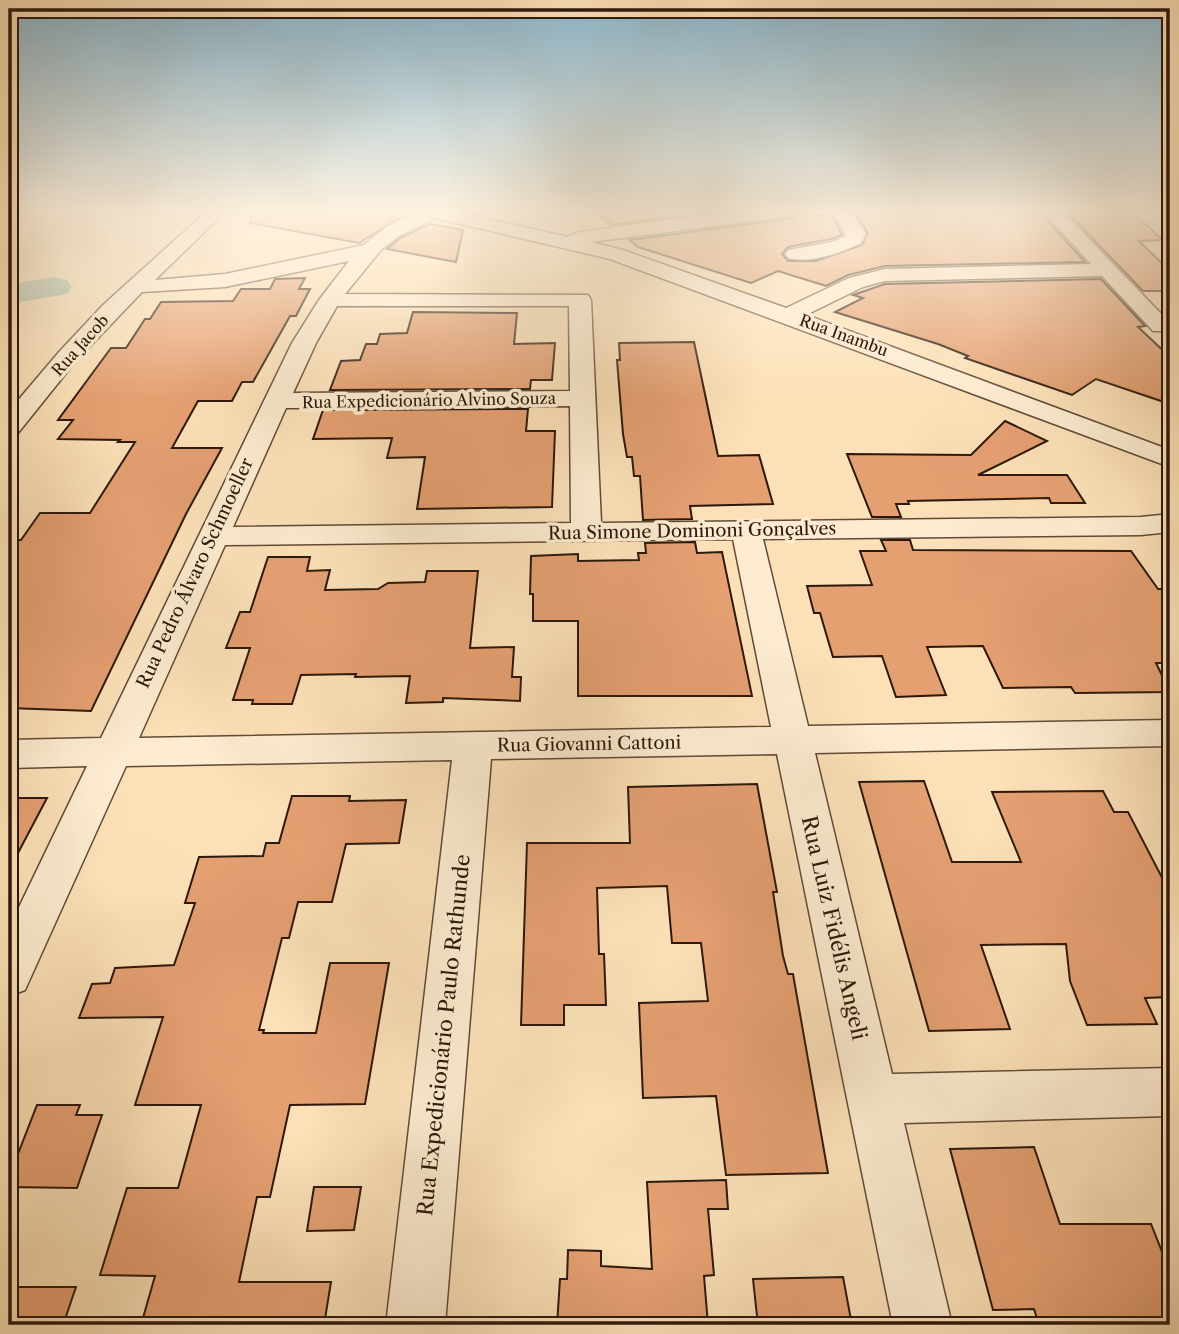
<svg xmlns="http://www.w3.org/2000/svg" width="1179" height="1334" font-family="'Libre Caslon Text',serif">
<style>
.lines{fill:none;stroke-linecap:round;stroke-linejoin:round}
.river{fill:#a0beab;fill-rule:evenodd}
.building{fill:#e5a072;stroke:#2c180c;stroke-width:2}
.minor-casing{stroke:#604a37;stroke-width:3}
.minor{fill:#fdecd1;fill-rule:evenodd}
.labels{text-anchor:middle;stroke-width:7;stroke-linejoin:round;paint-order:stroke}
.far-street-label{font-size:16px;fill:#2c180c;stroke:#fdecd1}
.street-label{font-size:18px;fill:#2c180c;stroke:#fdecd1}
.near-street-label{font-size:21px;fill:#2c180c;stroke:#fdecd1}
</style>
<rect width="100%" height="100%" fill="#fce1b8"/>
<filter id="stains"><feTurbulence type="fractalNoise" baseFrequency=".00286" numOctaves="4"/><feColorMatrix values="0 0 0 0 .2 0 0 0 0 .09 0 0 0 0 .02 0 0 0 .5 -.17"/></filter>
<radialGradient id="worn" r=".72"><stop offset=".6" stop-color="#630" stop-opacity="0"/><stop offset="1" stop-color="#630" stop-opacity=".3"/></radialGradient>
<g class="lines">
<!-- river -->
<path class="river" d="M 55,277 L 67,280 L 72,287 L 67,294 L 9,304 L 9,284 Z"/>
</g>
<!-- building -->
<g class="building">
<path d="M 251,211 L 401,211 L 392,217 L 399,218 L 359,243 L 250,223 Z"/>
<path d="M 643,211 L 732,211 L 611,225 L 601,217 Z"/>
<path d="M 800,211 L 814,211 L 815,216 L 832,214 L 842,235 L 831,239 L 788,247 L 782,254 L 788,261 L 816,261 L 862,245 L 868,233 L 856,214 L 967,213 L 1042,214 L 1085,262 L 885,266 L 848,275 L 826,286 L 778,271 L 751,283 L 638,247 L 629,240 L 794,218 Z"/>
<path d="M 1132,212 L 1163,240 L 1139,241 L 1170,271 L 1170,291 L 1143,291 L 1068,213 Z"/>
<path d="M 430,224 L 463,230 L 456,262 L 387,249 L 400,238 Z"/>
<path d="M 305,278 L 299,289 L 310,289 L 296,316 L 290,316 L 253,382 L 242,382 L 232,401 L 198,401 L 172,448 L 222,448 L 186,514 L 91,711 L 9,708 L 9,540 L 21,540 L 40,513 L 90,513 L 135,442 L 118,442 L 120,440 L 58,439 L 73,420 L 58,420 L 111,348 L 126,348 L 145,319 L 150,319 L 161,302 L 233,301 L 241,289 L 270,289 L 275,279 Z"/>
<path d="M 1101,279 L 1145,326 L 1138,327 L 1170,357 L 1170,404 L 1096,379 L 1072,395 L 965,358 L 968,356 L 938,344 L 835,312 L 863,298 L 853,295 L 885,284 Z"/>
<path d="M 413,312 L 517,313 L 514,344 L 555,343 L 552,380 L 531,380 L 530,389 L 330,390 L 341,361 L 360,360 L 366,344 L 377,344 L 380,334 L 407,333 Z"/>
<path d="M 694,342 L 718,456 L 759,455 L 773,504 L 690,506 L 692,519 L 643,520 L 640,476 L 634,476 L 632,457 L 627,457 L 623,434 L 617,360 L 620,360 L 619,343 Z"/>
<path d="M 528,409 L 526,431 L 555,431 L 552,507 L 417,509 L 425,457 L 387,458 L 392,438 L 313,439 L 323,410 Z"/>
<path d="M 1005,421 L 1047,441 L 978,475 L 1067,475 L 1085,503 L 1051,503 L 1049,498 L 908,501 L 909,504 L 896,504 L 901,517 L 872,517 L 847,454 L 971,455 Z"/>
<path d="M 881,540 L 910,540 L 913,550 L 1131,551 L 1158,589 L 1170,589 L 1170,663 L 1156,663 L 1170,692 L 1075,693 L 1071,687 L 1003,688 L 983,646 L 927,647 L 946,695 L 896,697 L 882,656 L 833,657 L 820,613 L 814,613 L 807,586 L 872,585 L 860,551 L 886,551 Z"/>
<path d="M 695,542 L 697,553 L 722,552 L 752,696 L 578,696 L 578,621 L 533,621 L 533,594 L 530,594 L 531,556 L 578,554 L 578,561 L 639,560 L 638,553 L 646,553 L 645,543 Z"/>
<path d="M 268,557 L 310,557 L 307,571 L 330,570 L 325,590 L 378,589 L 388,583 L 425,582 L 427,571 L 478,571 L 470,648 L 514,647 L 512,677 L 521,677 L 520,701 L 443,698 L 443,702 L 406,703 L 410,676 L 355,677 L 356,674 L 301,675 L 292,704 L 252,704 L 253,700 L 233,700 L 250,648 L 226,648 L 240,612 L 250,612 Z"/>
<path d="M 924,781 L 952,862 L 1021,862 L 992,792 L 1103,791 L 1114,812 L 1128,812 L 1170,893 L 1170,997 L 1145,998 L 1157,1024 L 1087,1025 L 1070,981 L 1066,944 L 981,945 L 1010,1029 L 929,1031 L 859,782 Z"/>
<path d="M 757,784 L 777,892 L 773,892 L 783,956 L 788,974 L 793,974 L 828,1173 L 726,1175 L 716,1096 L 643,1098 L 639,1003 L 708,1001 L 701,943 L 672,943 L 667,886 L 597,888 L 599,954 L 604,954 L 606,1005 L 564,1005 L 564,1025 L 521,1025 L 527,843 L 630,843 L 628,787 Z"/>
<path d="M 292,796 L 350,796 L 349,801 L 406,800 L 399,843 L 346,844 L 332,902 L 298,902 L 289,938 L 282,938 L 259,1030 L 264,1030 L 263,1033 L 316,1033 L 330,963 L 389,963 L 365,1104 L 290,1105 L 270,1197 L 257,1197 L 239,1282 L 331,1282 L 324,1325 L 141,1325 L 155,1276 L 100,1275 L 127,1188 L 178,1188 L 201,1105 L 135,1105 L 163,1017 L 79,1018 L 92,984 L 110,983 L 115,968 L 174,965 L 195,903 L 185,903 L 199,857 L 263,856 L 266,843 L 279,843 Z"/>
<path d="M 9,798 L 47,798 L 9,870 Z"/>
<path d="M 37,1105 L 80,1105 L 76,1115 L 102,1115 L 77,1188 L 9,1187 L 9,1177 Z"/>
<path d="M 1034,1147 L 1060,1224 L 1151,1224 L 1170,1272 L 1170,1325 L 1039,1325 L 1034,1309 L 993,1310 L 950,1149 Z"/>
<path d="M 726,1180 L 728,1209 L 708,1209 L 714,1275 L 704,1276 L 708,1325 L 557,1325 L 560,1279 L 567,1279 L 568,1250 L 601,1251 L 601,1266 L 652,1269 L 647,1182 Z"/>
<path d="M 314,1187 L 361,1187 L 354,1230 L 307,1231 Z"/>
<path d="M 843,1277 L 852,1325 L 758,1325 L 753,1279 Z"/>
<path d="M 9,1287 L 76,1287 L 63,1325 L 9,1325 Z"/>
</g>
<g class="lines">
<!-- minor casing -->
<g class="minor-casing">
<g id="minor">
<path d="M 207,211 L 226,211 L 155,280 L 225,274 L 364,245 L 386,227 L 420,211 L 452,211 L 568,237 L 576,233 C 650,221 722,211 797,211 L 794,215 L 788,216 L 591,242 L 623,250 L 786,308 L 849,278 L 885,269 L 1091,264 L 1043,211 L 1062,211 L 1170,323 L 1169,331 L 1153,331 L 1102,276 L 885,281 L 863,287 L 806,315 L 1170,450 L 1170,467 L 610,259 L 435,218 L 399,236 L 381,250 L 345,294 L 588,295 L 591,300 L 601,523 L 1141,517 L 1170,514 L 1170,532 L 1141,535 L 763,539 L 808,726 L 1170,720 L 1170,746 L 815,753 L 892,1074 L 1170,1068 L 1170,1116 L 904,1123 L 952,1325 L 893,1325 L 777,754 L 491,759 L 445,1325 L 386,1325 L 452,760 L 126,766 L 25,990 L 9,996 L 9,928 L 87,766 L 9,768 L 9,740 L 101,738 L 292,343 L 319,300 L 349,261 L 225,287 L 142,292 L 75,362 L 18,433 L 9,435 L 9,411 L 59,352 L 103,305 ZM 337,306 L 569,306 L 570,391 L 293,393 L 316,343 ZM 570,406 L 571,523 L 233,527 L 286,408 ZM 733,539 L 771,727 L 139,738 L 225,545 Z"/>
<path d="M 833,211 L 851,211 L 866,234 L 861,243 C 841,253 810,264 788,258 L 785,254 L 788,250 L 832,242 L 846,236 Z"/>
</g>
</g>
<!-- minor -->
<use href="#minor" class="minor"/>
</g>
<!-- sky -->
<linearGradient id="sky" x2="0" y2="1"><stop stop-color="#8bb8d0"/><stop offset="0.53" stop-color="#fef2df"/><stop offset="1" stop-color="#fef2df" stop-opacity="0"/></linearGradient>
<rect width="1179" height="398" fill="url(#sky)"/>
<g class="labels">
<!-- far-street labels -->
<g class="far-street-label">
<text transform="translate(844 335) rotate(20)" y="6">Rua Inambu</text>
<text transform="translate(80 345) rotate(-48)" y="6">Rua Jacob</text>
<text transform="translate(429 400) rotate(-1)" y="6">Rua Expedicionário Alvino Souza</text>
</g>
<!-- street labels -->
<g class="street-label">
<text transform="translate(692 531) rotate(-1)" y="6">Rua Simone Dominoni Gonçalves</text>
<text transform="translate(195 573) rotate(-65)" y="6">Rua Pedro Álvaro Schmoeller</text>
<text transform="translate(589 744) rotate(-1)" y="6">Rua Giovanni Cattoni</text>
</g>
<!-- near-street labels -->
<g class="near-street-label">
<text transform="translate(834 928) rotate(77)" y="7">Rua Luiz Fidélis Angeli</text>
<text transform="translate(444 1035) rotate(-84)" y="7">Rua Expedicionário Paulo Rathunde</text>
</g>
</g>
<!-- margin -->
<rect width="1179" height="1334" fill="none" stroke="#fce1b8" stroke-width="35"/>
<rect x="10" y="10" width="1158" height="1313" fill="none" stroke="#2c180c" stroke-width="3.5"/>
<rect x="18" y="18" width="1144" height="1299" fill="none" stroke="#2c180c" stroke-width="2"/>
<rect width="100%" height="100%" filter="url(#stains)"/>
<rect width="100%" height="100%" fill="url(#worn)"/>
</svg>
